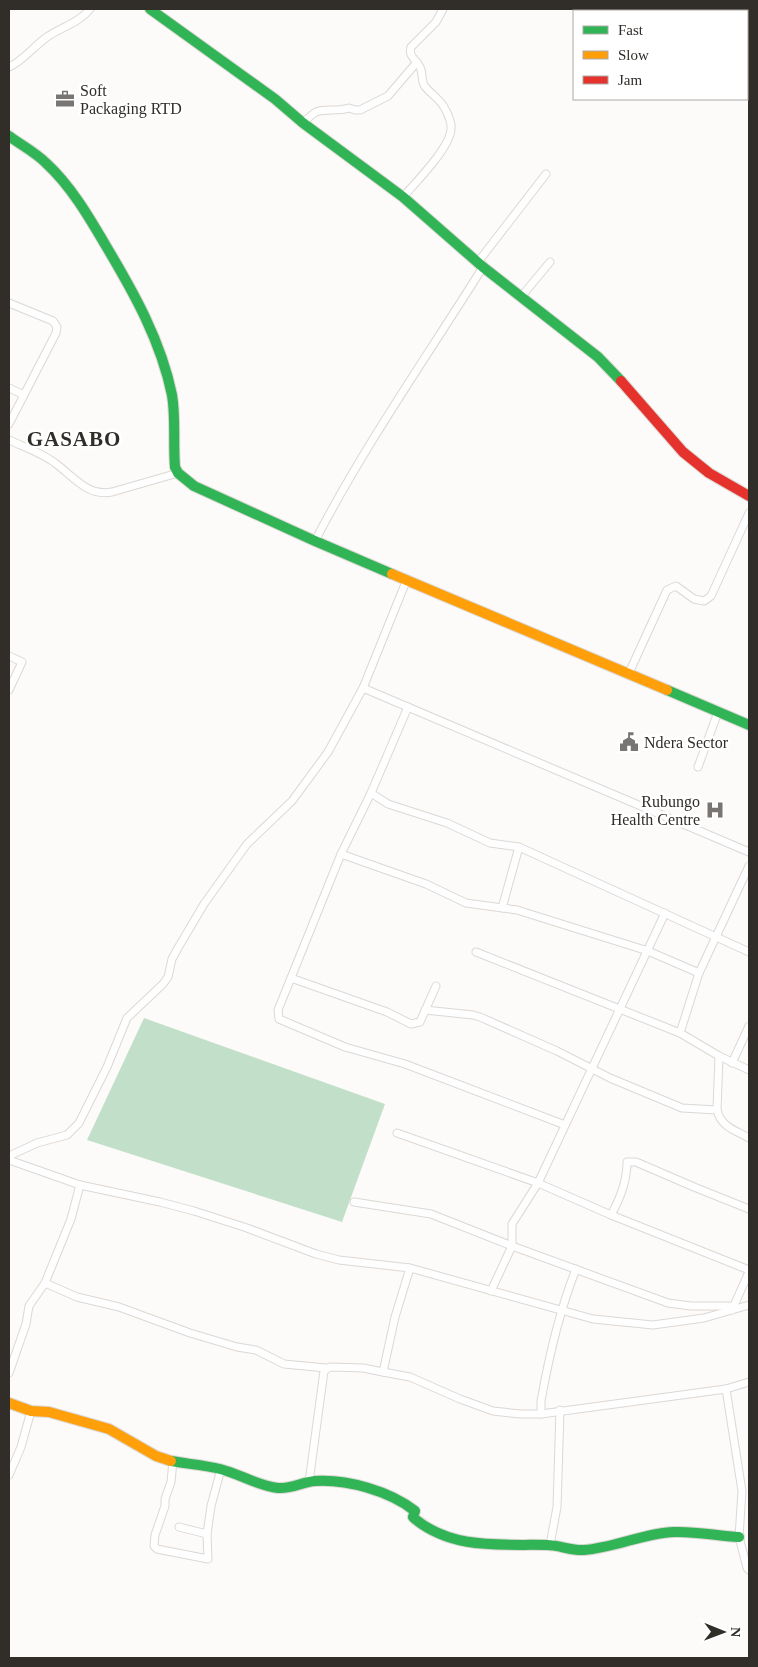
<svg xmlns="http://www.w3.org/2000/svg" width="758" height="1667" font-family="'Times New Roman',serif">
<style>
.forest{fill:#c2e0c9}
.lines{fill:none;stroke-linecap:round;stroke-linejoin:round}
.street-casing{stroke:#dbd8d5;stroke-width:9}
.fast-casing{stroke:#dbd8d5;stroke-width:12}
.slow-casing{stroke:#dbd8d5;stroke-width:12}
.jam-casing{stroke:#dbd8d5;stroke-width:12}
.street{stroke:#fffefe;stroke-width:7}
.fast{stroke:#30b455;stroke-width:10}
.slow{stroke:#ff9f0a;stroke-width:10}
.jam{stroke:#e5322d;stroke-width:10}
.labels{text-anchor:middle;stroke-width:5;stroke-linejoin:round;paint-order:stroke}
.poi-label{font-size:16px;fill:#312d29;stroke:#fff;text-anchor:start}
.district-label{font-size:21px;font-weight:bold;letter-spacing:1px;fill:#312d29;stroke:#fff}
</style>
<rect width="100%" height="100%" fill="#fdfbf9"/>
<!-- forest -->
<path class="forest" d="M 144,1018 L 385,1104 L 342,1222 L 87,1140 Z"/>
<g class="lines">
<!-- street casing -->
<g class="street-casing">
<g id="street">
<path d="M 9,67 C 23,61 34,46 47,37 C 61,27 79,23 90,9"/>
<path d="M 303,123 C 307,119 311,115 316,112 C 326,108 337,112 349,108 L 355,110 L 360,110 L 388,96 L 417,62"/>
<path d="M 403,197 C 416,182 450,148 451,129 C 452,122 448,114 444,107 C 439,98 429,93 424,85 C 421,79 423,73 420,67 C 416,60 408,56 411,47 L 436,22 L 443,9"/>
<path d="M 478,262 L 546,174"/>
<path d="M 521,297 L 550,262"/>
<path d="M 9,303 L 53,321 L 57,327 L 56,333 L 9,424"/>
<path d="M 9,388 L 24,395"/>
<path d="M 9,440 C 24,447 42,453 55,463 C 73,476 87,497 112,492 L 178,473"/>
<path d="M 315,541 C 364,446 426,358 483,267"/>
<path d="M 9,656 L 22,662 L 9,690"/>
<path d="M 628,675 L 667,590 L 676,586 L 694,599 L 704,601 L 711,596 L 749,513"/>
<path d="M 363,688 L 749,852"/>
<path d="M 408,707 L 371,793 L 341,854 L 278,1010 L 279,1019 L 345,1047 L 405,1064 L 565,1125"/>
<path d="M 698,767 L 718,712"/>
<path d="M 371,793 L 388,804 L 447,823 L 490,843 L 519,847 L 749,952"/>
<path d="M 341,854 L 426,884 L 466,903 L 517,910 L 648,951 L 699,973"/>
<path d="M 502,908 L 519,847"/>
<path d="M 476,952 L 680,1033 L 719,1056 L 749,1070"/>
<path d="M 291,978 L 387,1012 L 411,1024 L 420,1022 L 436,986"/>
<path d="M 425,1010 L 473,1015 L 480,1017 L 557,1051 L 610,1078 L 682,1108 L 717,1110 C 721,1127 735,1130 749,1138"/>
<path d="M 680,1033 L 699,973 L 749,866"/>
<path d="M 732,1063 L 749,1026"/>
<path d="M 717,1110 L 719,1056"/>
<path d="M 397,1133 L 538,1183 L 611,1215 L 749,1270"/>
<path d="M 9,1156 L 37,1143 L 67,1135 L 79,1123 L 107,1067 L 127,1018 L 163,984 L 168,977 L 172,959 L 178,948 L 204,904 L 247,844 L 292,801 L 328,752 L 363,688 L 407,579"/>
<path d="M 9,1160 L 80,1185 L 160,1202 L 194,1211 L 247,1228 L 316,1254 L 339,1260 L 410,1268 L 593,1319 L 653,1325 L 704,1318 L 749,1305"/>
<path d="M 354,1202 L 431,1214 L 512,1246 L 668,1303 L 691,1306 L 733,1306"/>
<path d="M 611,1215 C 620,1199 627,1181 627,1162 L 636,1162 L 694,1187 L 749,1209"/>
<path d="M 45,1283 L 77,1297 L 119,1307 L 190,1333 L 237,1347 L 256,1350 L 284,1364 L 326,1368"/>
<path d="M 491,1291 L 512,1246 L 512,1224 L 538,1183 L 665,913"/>
<path d="M 732,1310 L 749,1272"/>
<path d="M 383,1372 L 395,1317 L 410,1268"/>
<path d="M 9,1373 L 26,1324 L 29,1306 L 45,1283 L 71,1219 L 80,1185"/>
<path d="M 726,1389 L 742,1491 L 739,1537 L 747,1568 L 749,1570"/>
<path d="M 541,1414 L 541,1401 C 549,1356 559,1312 576,1269"/>
<path d="M 173,1461 L 171,1482 L 165,1499 L 165,1506 L 155,1535 L 154,1546 L 157,1549 L 208,1559 L 207,1534 L 211,1506 L 221,1469"/>
<path d="M 9,1475 L 21,1447 L 31,1411"/>
<path d="M 309,1482 L 324,1371 L 330,1367 L 363,1368 L 383,1372 L 410,1377 L 460,1399 L 493,1411 L 520,1414 L 541,1414 L 726,1389 L 749,1382"/>
<path d="M 179,1527 L 207,1534"/>
<path d="M 550,1545 L 557,1507 L 560,1410"/>
</g>
</g>
<!-- fast casing -->
<g class="fast-casing">
<g id="fast">
<path d="M 150,9 L 275,99 L 303,123 L 403,197 L 483,267 L 598,357 L 621,381"/>
<path d="M 9,136 C 21,145 35,152 46,163 C 71,186 89,217 106,246 C 134,293 161,341 172,395 C 176,418 173,443 175,467 L 178,473 L 194,486 L 315,541 L 392,574"/>
<path d="M 667,690 L 749,725"/>
<path d="M 171,1461 C 188,1464 204,1465 220,1469 C 240,1474 258,1486 278,1488 C 292,1489 302,1482 315,1481 C 347,1479 390,1491 415,1511 L 413,1517 L 415,1519 C 453,1550 501,1544 547,1545 C 559,1545 572,1551 584,1550 C 615,1548 643,1533 674,1532 C 696,1531 717,1536 739,1537"/>
</g>
</g>
<!-- slow casing -->
<g class="slow-casing">
<g id="slow">
<path d="M 392,574 L 667,690"/>
<path d="M 9,1403 L 31,1411 L 49,1412 L 109,1429 L 156,1456 L 171,1461"/>
</g>
</g>
<!-- jam casing -->
<g class="jam-casing">
<path id="jam" d="M 621,381 L 683,452 L 709,473 L 749,496"/>
</g>
<!-- street -->
<use href="#street" class="street"/>
<!-- fast -->
<use href="#fast" class="fast"/>
<!-- slow -->
<use href="#slow" class="slow"/>
<!-- jam -->
<use href="#jam" class="jam"/>
</g>
<!-- icons -->
<defs>
<g id="office-bare" transform="scale(1.5)"><path d="M-6-3h4V-5.5h4V-3h4V5H-6ZM-1-4.5V-3h2v-1.5ZM-6 0V1H6V0Z" fill="#787572" stroke="#fff" stroke-width="2.5" paint-order="stroke"/></g>
<g id="civic-bare" transform="scale(1.5)"><path d="M-.6-6.5H3V-4.5H.6V-3L4-1V1h2V6H-6V1h2V-1L-.6-3ZM-1.2 2.5V6h2.4V2.5Z" fill="#787572" stroke="#fff" stroke-width="2.5" paint-order="stroke"/></g>
<g id="hospital-bare" transform="scale(1.5)"><path d="M-5-5h3v3.5h4V-5h3V5h-3V1.5h-4V5h-3Z" fill="#787572" stroke="#fff" stroke-width="2.5" paint-order="stroke"/></g>
</defs>
<g fill-rule="evenodd">
<use href="#office-bare" x="65" y="99"/>
<use href="#civic-bare" x="629" y="742"/>
<use href="#hospital-bare" x="715" y="810"/>
</g>
<g class="labels">
<!-- poi labels -->
<g class="poi-label">
<text x="80" y="96">Soft<tspan x="80" dy="18">Packaging RTD</tspan></text>
<text x="644" y="748">Ndera Sector</text>
<text x="700" y="807" text-anchor="end">Rubungo<tspan x="700" dy="18">Health Centre</tspan></text>
</g>
<!-- district labels -->
<g class="district-label">
<text x="74" y="446">GASABO</text>
</g>
</g>
<!-- border -->
<rect width="758" height="1667" fill="none" stroke="#312d29" stroke-width="20"/>
<!-- legend -->
<rect x="573" y="10" width="175" height="90" fill="#ffffff" stroke="#adaba9"/>
<rect x="583" y="26" width="25" height="8" fill="#30b455" stroke="#adaba9"/>
<text x="618" y="35" font-size="15" fill="#312d29">Fast</text>
<rect x="583" y="51" width="25" height="8" fill="#ff9f0a" stroke="#adaba9"/>
<text x="618" y="60" font-size="15" fill="#312d29">Slow</text>
<rect x="583" y="76" width="25" height="8" fill="#e5322d" stroke="#adaba9"/>
<text x="618" y="85" font-size="15" fill="#312d29">Jam</text>
<!-- north arrow -->
<g transform="translate(723 1632) rotate(91)" stroke="#ffffff" stroke-width="4" paint-order="stroke">
<path d="M0-4L9 19L0 12L-9 19Z" fill="#312d29"/>
<text y="-8" font-size="14" font-weight="bold" text-anchor="middle" fill="#312d29">N</text>
</g>
</svg>
